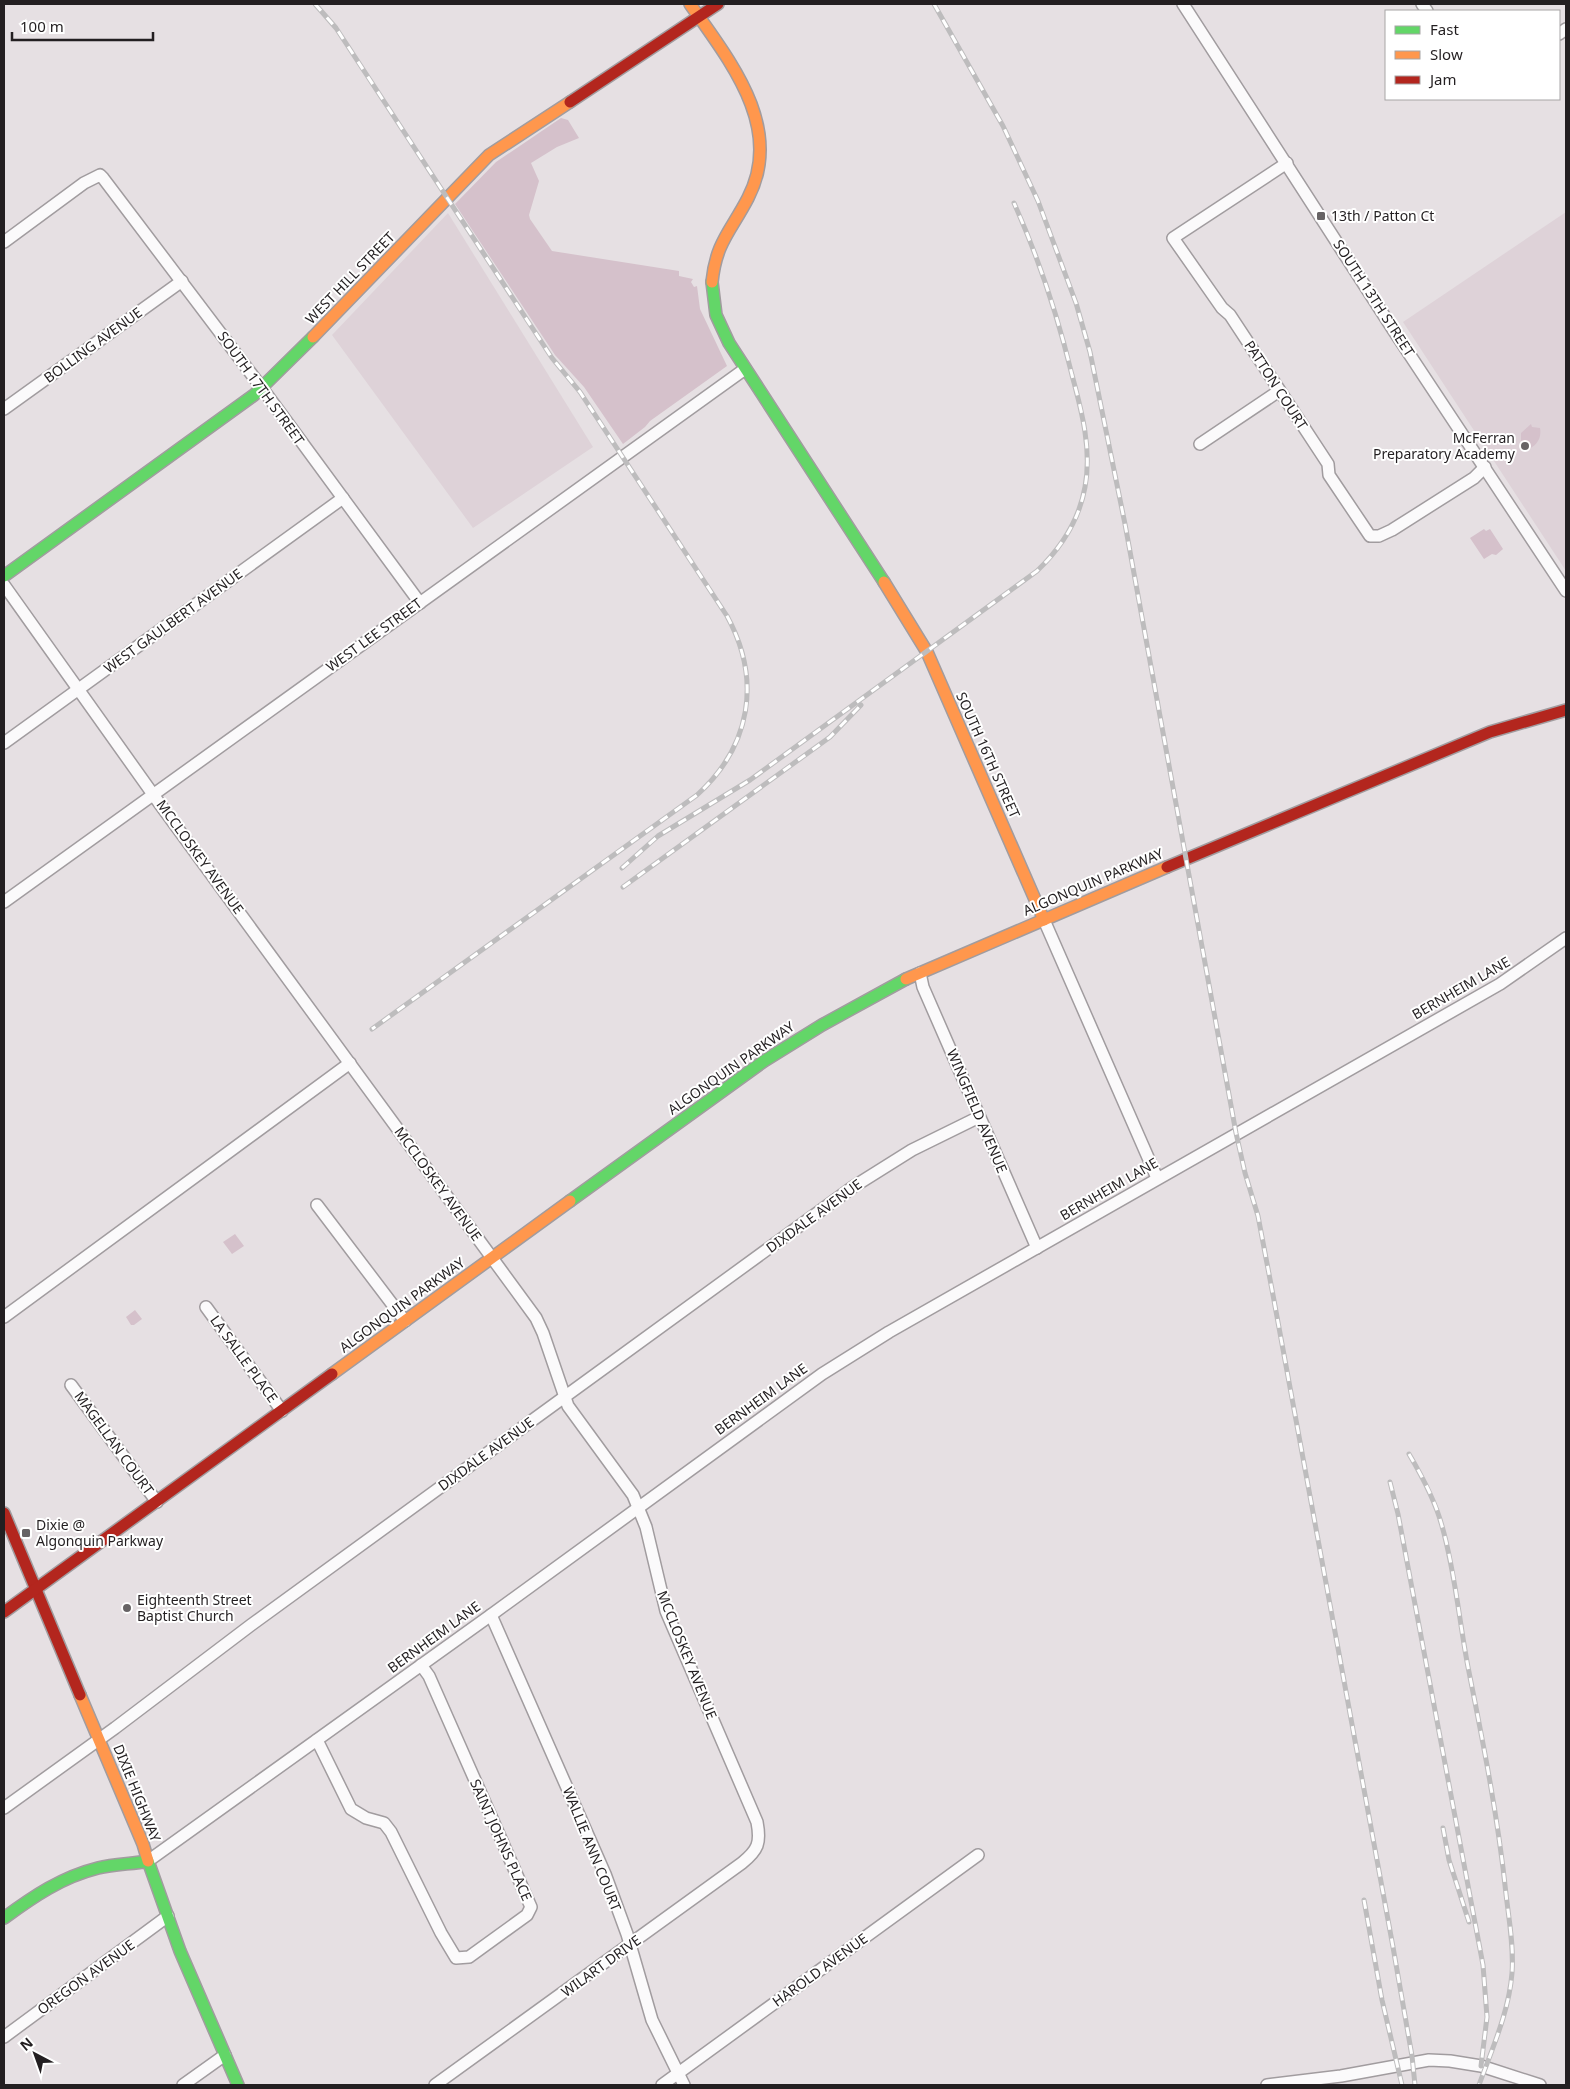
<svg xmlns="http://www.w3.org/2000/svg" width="1570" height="2089" font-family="'Noto Sans',sans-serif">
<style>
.built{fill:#ded2d8}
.green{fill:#d5c1cb}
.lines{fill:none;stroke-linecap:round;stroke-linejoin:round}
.street-casing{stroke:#a19c9f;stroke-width:14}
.fast-casing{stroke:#a19c9f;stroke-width:14}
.slow-casing{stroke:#a19c9f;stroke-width:14}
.jam-casing{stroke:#a19c9f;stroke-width:14}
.street{stroke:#fbfafb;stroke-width:11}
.fast{stroke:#63d668;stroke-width:11}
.slow{stroke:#ff974d;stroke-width:11}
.jam{stroke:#b3261e;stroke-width:11}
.rail-casing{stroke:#bdbcbd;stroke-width:5}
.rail{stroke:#fff;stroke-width:3;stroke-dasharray:9;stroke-linecap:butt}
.poi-dot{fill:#676365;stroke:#fff;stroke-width:2}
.labels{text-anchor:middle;stroke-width:4;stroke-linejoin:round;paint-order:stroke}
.poi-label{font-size:14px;fill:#231f21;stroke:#fff;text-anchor:start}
.street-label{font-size:14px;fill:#231f21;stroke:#fff}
</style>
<rect width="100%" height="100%" fill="#e6e0e3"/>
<!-- built -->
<g class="built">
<path d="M 1566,212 L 1566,571 L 1403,322 Z"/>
<path d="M 448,213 L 593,447 L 473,528 L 332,335 Z"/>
</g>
<!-- green -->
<g class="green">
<path d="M 561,118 L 568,120 L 579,138 L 557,147 L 531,163 L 539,181 L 529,215 L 530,219 L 552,251 L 679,271 L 679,276 L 693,279 L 691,282 L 694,287 L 697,286 L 700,309 L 727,366 L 650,421 L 645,427 L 623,444 L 584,387 L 555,355 L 455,204 L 496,162 Z"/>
<path d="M 1531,424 L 1532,427 L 1540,428 C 1542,439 1536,447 1526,450 L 1521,440 L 1521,433 Z"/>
<path d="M 1484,529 L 1486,531 L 1490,529 L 1503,549 L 1496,555 L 1492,554 L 1484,559 L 1470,538 Z"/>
<path d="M 235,1234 L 244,1246 L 232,1254 L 223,1242 Z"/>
<path d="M 135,1310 L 142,1319 L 134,1325 L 131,1325 L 126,1317 Z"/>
</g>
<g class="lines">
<!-- street casing -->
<g class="street-casing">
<g id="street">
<path d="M 1183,4 L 1394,331 L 1566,591"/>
<path d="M 1422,4 L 1427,11"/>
<path d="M 1559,34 L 1566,29"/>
<path d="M 1287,163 L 1173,238 L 1222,308 L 1230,315 L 1328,464 L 1329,475 L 1370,536 L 1379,536 L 1392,530 L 1474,478 L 1485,467"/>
<path d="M 4,242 L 84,183 L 100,175 L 103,178 L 262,388 L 420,603"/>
<path d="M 4,409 L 182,281"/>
<path d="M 1200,444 L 1279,391"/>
<path d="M 4,585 L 162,807 L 536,1318 L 543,1333 L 568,1406 L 633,1495 L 646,1527 L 666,1611 L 757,1822 C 761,1843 758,1850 742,1863 L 435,2085"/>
<path d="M 4,743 L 343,498"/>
<path d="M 4,902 L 745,369"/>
<path d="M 1044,920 L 1157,1178"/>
<path d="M 920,973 L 923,987 L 1037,1248"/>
<path d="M 317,1205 L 405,1321"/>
<path d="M 206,1307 L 282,1411"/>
<path d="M 4,1317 L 350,1063"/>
<path d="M 71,1385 L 157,1502"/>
<path d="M 491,1615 L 605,1874 L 627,1934 L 652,2020 L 684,2085"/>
<path d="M 317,1740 L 351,1809 L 366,1818 L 384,1823 L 391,1832 L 441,1933 L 456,1958 L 469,1957 L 527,1915 L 531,1907 L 429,1676 L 421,1665"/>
<path d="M 4,1808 L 115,1728 L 251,1625 L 853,1187 L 912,1150 L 979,1117"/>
<path d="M 148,1861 L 491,1615 L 822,1374 L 889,1332 L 1500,984 L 1566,938"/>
<path d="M 4,2037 L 168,1916"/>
<path d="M 183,2085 L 225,2055"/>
<path d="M 662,2085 L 978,1855"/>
<path d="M 1267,2085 L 1341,2076 L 1429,2060 L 1450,2061 L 1481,2066 L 1540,2085"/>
</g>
</g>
<!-- fast casing -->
<g class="fast-casing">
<g id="fast">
<path d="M 712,282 L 716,315 L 729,343 L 884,582"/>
<path d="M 4,576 L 254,395 L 313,337"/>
<path d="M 570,1201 L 764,1061 L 822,1025 L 906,979"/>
<path d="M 4,1918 C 34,1896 62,1877 98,1868 C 115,1864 132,1864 148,1861 L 180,1951 L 238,2085"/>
</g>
</g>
<!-- slow casing -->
<g class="slow-casing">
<g id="slow">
<path d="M 690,4 C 729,60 785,127 748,198 C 731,231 716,242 712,282"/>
<path d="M 313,337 L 489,155 L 570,102"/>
<path d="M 884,582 L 927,652 L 1044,920"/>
<path d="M 906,979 L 1167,867"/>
<path d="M 332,1374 L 570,1201"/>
<path d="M 80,1695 L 143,1844 L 148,1861"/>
</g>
</g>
<!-- jam casing -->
<g class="jam-casing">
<g id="jam">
<path d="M 570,102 L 718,4"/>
<path d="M 1167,867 L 1490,732 L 1566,710"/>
<path d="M 4,1513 L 80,1695"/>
<path d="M 4,1612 L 332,1374"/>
</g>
</g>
<!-- street -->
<use href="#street" class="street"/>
<!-- fast -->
<use href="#fast" class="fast"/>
<!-- slow -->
<use href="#slow" class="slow"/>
<!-- jam -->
<use href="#jam" class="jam"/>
<!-- rail casing -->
<g class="rail-casing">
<g id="rail">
<path d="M 315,4 L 336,28 L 552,358 L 580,392 L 727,616 C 762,680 751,746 697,795 L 372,1029"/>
<path d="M 934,4 L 1003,126 L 1038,201 L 1076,303 L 1090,352 L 1125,524 L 1236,1133 L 1245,1173 L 1258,1216 L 1273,1295 L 1393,1947 L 1412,2056 L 1415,2085"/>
<path d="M 622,868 L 658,836 L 750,780 L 1037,571 C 1061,548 1079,521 1085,487 C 1092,450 1082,412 1072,375 C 1058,317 1039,259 1014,203"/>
<path d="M 623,887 L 830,737 L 861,705"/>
<path d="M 1409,1454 C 1422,1476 1435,1500 1442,1526 C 1455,1571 1459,1620 1468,1667 C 1483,1742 1498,1817 1506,1894 C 1509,1920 1514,1947 1512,1973 C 1509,2012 1492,2049 1479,2085"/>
<path d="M 1390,1482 L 1398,1514 L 1483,1965 L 1487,2017 L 1481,2066"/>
<path d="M 1443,1828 L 1449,1860 L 1469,1922"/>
<path d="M 1364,1900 L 1382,2000 L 1402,2085"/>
</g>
</g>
<!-- rail -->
<use href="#rail" class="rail"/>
</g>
<!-- markers -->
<g class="poi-dot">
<rect x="1316" y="211" width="10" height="10" rx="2.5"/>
<circle cx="1525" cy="446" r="5"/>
<rect x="21" y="1528" width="10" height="10" rx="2.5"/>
<circle cx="127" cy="1608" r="5"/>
</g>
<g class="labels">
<!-- poi labels -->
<g class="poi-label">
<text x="1331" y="221">13th / Patton Ct</text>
<text x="1515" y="443" text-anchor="end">McFerran<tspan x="1515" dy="16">Preparatory Academy</tspan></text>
<text x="36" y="1530">Dixie @<tspan x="36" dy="16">Algonquin Parkway</tspan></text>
<text x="137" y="1605">Eighteenth Street<tspan x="137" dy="16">Baptist Church</tspan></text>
</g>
<!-- street labels -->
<g class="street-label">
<text transform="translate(350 278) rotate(-46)" y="5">WEST HILL STREET</text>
<text transform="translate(1374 298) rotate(57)" y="5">SOUTH 13TH STREET</text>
<text transform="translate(93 345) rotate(-36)" y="5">BOLLING AVENUE</text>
<text transform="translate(1276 385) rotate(57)" y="5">PATTON COURT</text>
<text transform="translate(261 388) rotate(54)" y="5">SOUTH 17TH STREET</text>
<text transform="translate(173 621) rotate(-36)" y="5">WEST GAULBERT AVENUE</text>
<text transform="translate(374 635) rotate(-36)" y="5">WEST LEE STREET</text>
<text transform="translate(988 755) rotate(66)" y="5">SOUTH 16TH STREET</text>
<text transform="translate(200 857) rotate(54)" y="5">MCCLOSKEY AVENUE</text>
<text transform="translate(1093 882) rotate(-23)" y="5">ALGONQUIN PARKWAY</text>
<text transform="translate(1461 988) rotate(-30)" y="5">BERNHEIM LANE</text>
<text transform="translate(731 1068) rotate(-35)" y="5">ALGONQUIN PARKWAY</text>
<text transform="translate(977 1111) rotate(67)" y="5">WINGFIELD AVENUE</text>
<text transform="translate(438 1184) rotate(54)" y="5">MCCLOSKEY AVENUE</text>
<text transform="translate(1109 1189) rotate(-30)" y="5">BERNHEIM LANE</text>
<text transform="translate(814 1216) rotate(-36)" y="5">DIXDALE AVENUE</text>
<text transform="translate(402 1305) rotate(-36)" y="5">ALGONQUIN PARKWAY</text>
<text transform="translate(244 1359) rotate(54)" y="5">LA SALLE PLACE</text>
<text transform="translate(761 1399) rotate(-36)" y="5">BERNHEIM LANE</text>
<text transform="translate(114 1443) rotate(54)" y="5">MAGELLAN COURT</text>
<text transform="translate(486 1454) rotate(-36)" y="5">DIXDALE AVENUE</text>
<text transform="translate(434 1637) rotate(-36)" y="5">BERNHEIM LANE</text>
<text transform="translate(687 1655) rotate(68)" y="5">MCCLOSKEY AVENUE</text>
<text transform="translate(137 1793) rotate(68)" y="5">DIXIE HIGHWAY</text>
<text transform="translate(501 1840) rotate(66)" y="5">SAINT JOHNS PLACE</text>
<text transform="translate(592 1849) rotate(68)" y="5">WALLIE ANN COURT</text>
<text transform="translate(601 1966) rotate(-36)" y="5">WILART DRIVE</text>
<text transform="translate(820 1970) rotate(-36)" y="5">HAROLD AVENUE</text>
<text transform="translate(86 1977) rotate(-36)" y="5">OREGON AVENUE</text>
</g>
</g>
<!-- border -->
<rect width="1570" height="2089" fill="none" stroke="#231f21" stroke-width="10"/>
<!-- legend -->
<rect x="1385" y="10" width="175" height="90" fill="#ffffff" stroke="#a7a5a6"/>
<rect x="1395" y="26" width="25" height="8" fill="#63d668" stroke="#a7a5a6"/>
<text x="1430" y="35" font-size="15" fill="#231f21">Fast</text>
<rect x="1395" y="51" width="25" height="8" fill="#ff974d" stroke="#a7a5a6"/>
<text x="1430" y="60" font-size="15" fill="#231f21">Slow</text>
<rect x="1395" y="76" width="25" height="8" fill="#b3261e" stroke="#a7a5a6"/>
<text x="1430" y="85" font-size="15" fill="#231f21">Jam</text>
<!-- north arrow -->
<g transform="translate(35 2054) rotate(319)" stroke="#ffffff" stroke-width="4" paint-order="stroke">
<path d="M0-4L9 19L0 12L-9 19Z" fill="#231f21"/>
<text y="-8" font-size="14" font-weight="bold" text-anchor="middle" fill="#231f21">N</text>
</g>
<!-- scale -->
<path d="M12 32v8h141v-8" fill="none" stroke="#231f21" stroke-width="2.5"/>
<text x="20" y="32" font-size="15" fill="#231f21" stroke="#ffffff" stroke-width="4" paint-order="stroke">100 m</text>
</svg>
